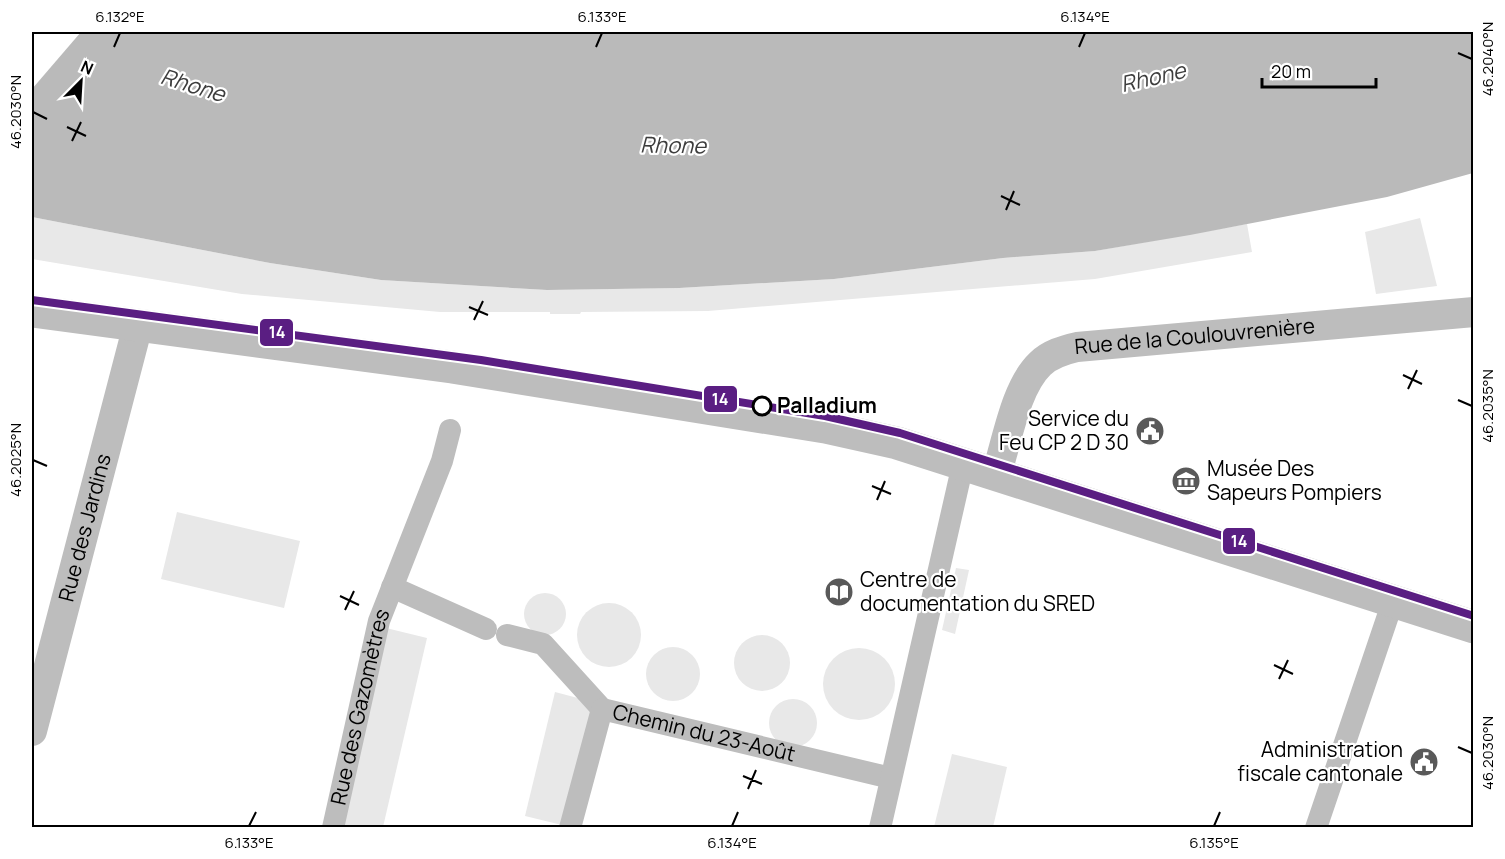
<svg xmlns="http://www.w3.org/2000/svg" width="1505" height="859" font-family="Manrope,sans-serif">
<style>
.green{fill:#e8e8e8}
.water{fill:#bababa}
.pier{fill:#fff}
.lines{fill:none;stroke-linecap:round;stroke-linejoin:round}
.pedestrian{stroke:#bdbdbd;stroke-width:22}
.minor{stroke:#bdbdbd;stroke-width:30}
.tertiary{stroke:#bdbdbd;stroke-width:33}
.tram-1-casing{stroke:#fff;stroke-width:12}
.tram-1{stroke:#5a1e82;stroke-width:8}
.ticks{fill:none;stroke:#000;stroke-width:2}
.stop-dot{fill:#fff;stroke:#000;stroke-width:3}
.labels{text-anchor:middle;stroke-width:4.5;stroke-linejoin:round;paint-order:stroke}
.street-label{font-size:21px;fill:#000;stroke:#fff}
.stop-label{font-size:21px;font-weight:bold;fill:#000;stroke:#fff;text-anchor:start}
.poi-label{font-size:21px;fill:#000;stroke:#fff;text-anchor:end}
.water-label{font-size:22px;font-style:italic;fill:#3d3d3d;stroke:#fff}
.line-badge{stroke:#fff;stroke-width:2}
.badge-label{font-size:16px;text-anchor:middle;font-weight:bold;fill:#fff}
.neatline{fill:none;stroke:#000;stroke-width:2}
.ticks-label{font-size:15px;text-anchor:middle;fill:#000}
</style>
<rect width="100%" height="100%" fill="#fff"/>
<!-- green -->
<g class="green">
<path d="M 32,217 L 270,263 L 381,280 L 547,290 L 679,288 L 834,279 L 1003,258 L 1095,251 L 1247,224 L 1252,252 L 1095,279 L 708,311 L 581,312 L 580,314 L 550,314 L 550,312 L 440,312 L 242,294 L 32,259 Z"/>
<path d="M 1420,218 L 1437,286 L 1376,294 L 1365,232 Z"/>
<path d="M 177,512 L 300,541 L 284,608 L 161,579 Z"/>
<path d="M 956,568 L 969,570 L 955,634 L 942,630 Z"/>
<circle cx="545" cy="614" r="21"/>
<circle cx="609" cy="635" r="32"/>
<path d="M 386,628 L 427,638 L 383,827 L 341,828 Z"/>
<circle cx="762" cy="663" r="28"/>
<circle cx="673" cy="674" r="27"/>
<circle cx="859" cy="684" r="36"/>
<path d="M 555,692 L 593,702 L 562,825 L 525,816 Z"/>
<circle cx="793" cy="723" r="24"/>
<path d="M 952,754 L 1007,767 L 993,827 L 934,827 Z"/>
</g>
<!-- water -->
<path class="water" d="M 32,32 L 1473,32 L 1473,173 L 1387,197 L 1190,235 L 1095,251 L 1003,258 L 834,279 L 679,288 L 547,290 L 381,280 L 270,263 L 32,217 Z"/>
<!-- pier -->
<path class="pier" d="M 32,32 L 81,32 L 32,89 Z"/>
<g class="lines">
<!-- pedestrian -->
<g class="pedestrian">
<path d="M 392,587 L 486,629"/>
<path d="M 507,635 L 543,644 L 602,709"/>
<path id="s1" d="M 333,828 L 379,621 L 442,461 L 450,430"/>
<path id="s2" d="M 570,828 L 602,709 L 891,778"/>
<path d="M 880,828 L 963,464"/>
<path d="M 1316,828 L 1393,601"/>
</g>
<!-- minor -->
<g class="minor">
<path id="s3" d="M 996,475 C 1007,442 1015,388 1040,364 C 1050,354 1064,350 1077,347 L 1474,312"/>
<path id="s4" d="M 32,731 L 138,325"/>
</g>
<!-- tertiary -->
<path class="tertiary" d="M 32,311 L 452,367 L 825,427 L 897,443 L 922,451 L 1474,627"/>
<!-- tram-1 casing -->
<g class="tram-1-casing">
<path id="tram-1" d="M 32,300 L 481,360 L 825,416 L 900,433 L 1474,616"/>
</g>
<!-- tram-1 -->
<use href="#tram-1" class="tram-1"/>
</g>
<!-- ticks -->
<path class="ticks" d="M 114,47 L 120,33M 596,47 L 602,33M 1079,47 L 1085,33M 1458,53 L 1472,59M 33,112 L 47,119M 67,127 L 86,136M 72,141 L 81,122M 1001,196 L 1020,205M 1006,210 L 1014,191M 469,307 L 488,315M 474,320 L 483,301M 1403,375 L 1422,384M 1408,389 L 1417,370M 1458,400 L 1472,406M 33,460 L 47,466M 872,486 L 891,494M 877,500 L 885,481M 340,596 L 359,605M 345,610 L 354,591M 1274,665 L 1293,674M 1279,679 L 1288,660M 1458,747 L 1472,753M 743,776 L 762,784M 748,789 L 756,770M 249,826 L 256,812M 732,826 L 738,812M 1214,826 L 1220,812"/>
<!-- icons -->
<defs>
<g id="civic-disc" transform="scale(1.5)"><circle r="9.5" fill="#595959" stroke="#fff"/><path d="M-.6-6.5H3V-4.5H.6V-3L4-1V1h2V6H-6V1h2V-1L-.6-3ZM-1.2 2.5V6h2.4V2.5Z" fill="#fff"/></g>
<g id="museum-disc" transform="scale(1.5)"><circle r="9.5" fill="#595959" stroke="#fff"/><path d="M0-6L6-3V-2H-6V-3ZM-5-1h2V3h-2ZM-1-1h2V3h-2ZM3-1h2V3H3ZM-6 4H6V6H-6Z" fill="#fff"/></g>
<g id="library-disc" transform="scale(1.5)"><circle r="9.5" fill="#595959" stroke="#fff"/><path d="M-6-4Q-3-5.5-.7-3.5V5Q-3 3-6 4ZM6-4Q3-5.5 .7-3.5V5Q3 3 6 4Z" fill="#fff"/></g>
</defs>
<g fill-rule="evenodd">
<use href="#civic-disc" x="1150" y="431"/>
<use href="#museum-disc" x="1186" y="481"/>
<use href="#library-disc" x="839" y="592"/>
<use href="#civic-disc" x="1424" y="762"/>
</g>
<!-- markers -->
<circle class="stop-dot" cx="762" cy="406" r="9"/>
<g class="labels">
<!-- street labels -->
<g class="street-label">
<text dy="7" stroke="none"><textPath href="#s3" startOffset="280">Rue de la Coulouvrenière</textPath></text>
<text dy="7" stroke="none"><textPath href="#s4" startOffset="210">Rue des Jardins</textPath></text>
<text dy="7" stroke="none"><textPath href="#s1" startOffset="124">Rue des Gazomètres</textPath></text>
<text dy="7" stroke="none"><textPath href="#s2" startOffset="228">Chemin du 23-Août</textPath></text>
</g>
<!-- stop labels -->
<g class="stop-label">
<text x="777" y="413">Palladium</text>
</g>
<!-- poi labels -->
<g class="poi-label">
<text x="1129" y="426">Service du<tspan x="1129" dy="24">Feu CP 2 D 30</tspan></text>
<text x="1207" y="476" text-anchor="start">Musée Des<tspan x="1207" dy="24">Sapeurs Pompiers</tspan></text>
<text x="860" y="587" text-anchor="start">Centre de<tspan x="860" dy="24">documentation du SRED</tspan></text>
<text x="1403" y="757">Administration<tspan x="1403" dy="24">fiscale cantonale</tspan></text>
</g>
<!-- water labels -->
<g class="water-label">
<text transform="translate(1153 77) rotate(-13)" y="8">Rhone</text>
<text transform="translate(193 85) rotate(17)" y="8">Rhone</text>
<text transform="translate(673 145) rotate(1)" y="8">Rhone</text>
</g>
</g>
<g class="line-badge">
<rect x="259" y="318" width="35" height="29" rx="6" fill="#5a1e82"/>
<rect x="703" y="385" width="35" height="28" rx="6" fill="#5a1e82"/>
<rect x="1222" y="527" width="34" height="28" rx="6" fill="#5a1e82"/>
</g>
<g class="badge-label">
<text x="277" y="338">14</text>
<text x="720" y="405">14</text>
<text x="1239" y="547">14</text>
</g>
<!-- border -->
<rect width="1505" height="859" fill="none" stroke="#ffffff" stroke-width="66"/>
<!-- north arrow -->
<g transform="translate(81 81) rotate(24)" stroke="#ffffff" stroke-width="4.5" paint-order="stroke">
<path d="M0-4.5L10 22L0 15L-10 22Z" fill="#000000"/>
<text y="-9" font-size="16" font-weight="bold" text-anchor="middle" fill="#000000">N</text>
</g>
<!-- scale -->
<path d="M1262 78v9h114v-9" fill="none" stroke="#000000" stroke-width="3"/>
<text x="1271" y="78" font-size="18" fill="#000000" stroke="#ffffff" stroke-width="4.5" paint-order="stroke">20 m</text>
<rect x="33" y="33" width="1439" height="793" class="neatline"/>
<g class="ticks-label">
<text x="120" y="22">6.132°E</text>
<text x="602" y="22">6.133°E</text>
<text x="1085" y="22">6.134°E</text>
<text transform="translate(1488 59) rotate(-90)" y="5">46.2040°N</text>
<text transform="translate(16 112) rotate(-90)" y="5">46.2030°N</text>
<text transform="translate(1488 406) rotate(-90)" y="5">46.2035°N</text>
<text transform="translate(16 460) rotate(-90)" y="5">46.2025°N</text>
<text transform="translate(1488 753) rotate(-90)" y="5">46.2030°N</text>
<text x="249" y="848">6.133°E</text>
<text x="732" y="848">6.134°E</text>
<text x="1214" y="848">6.135°E</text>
</g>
</svg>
